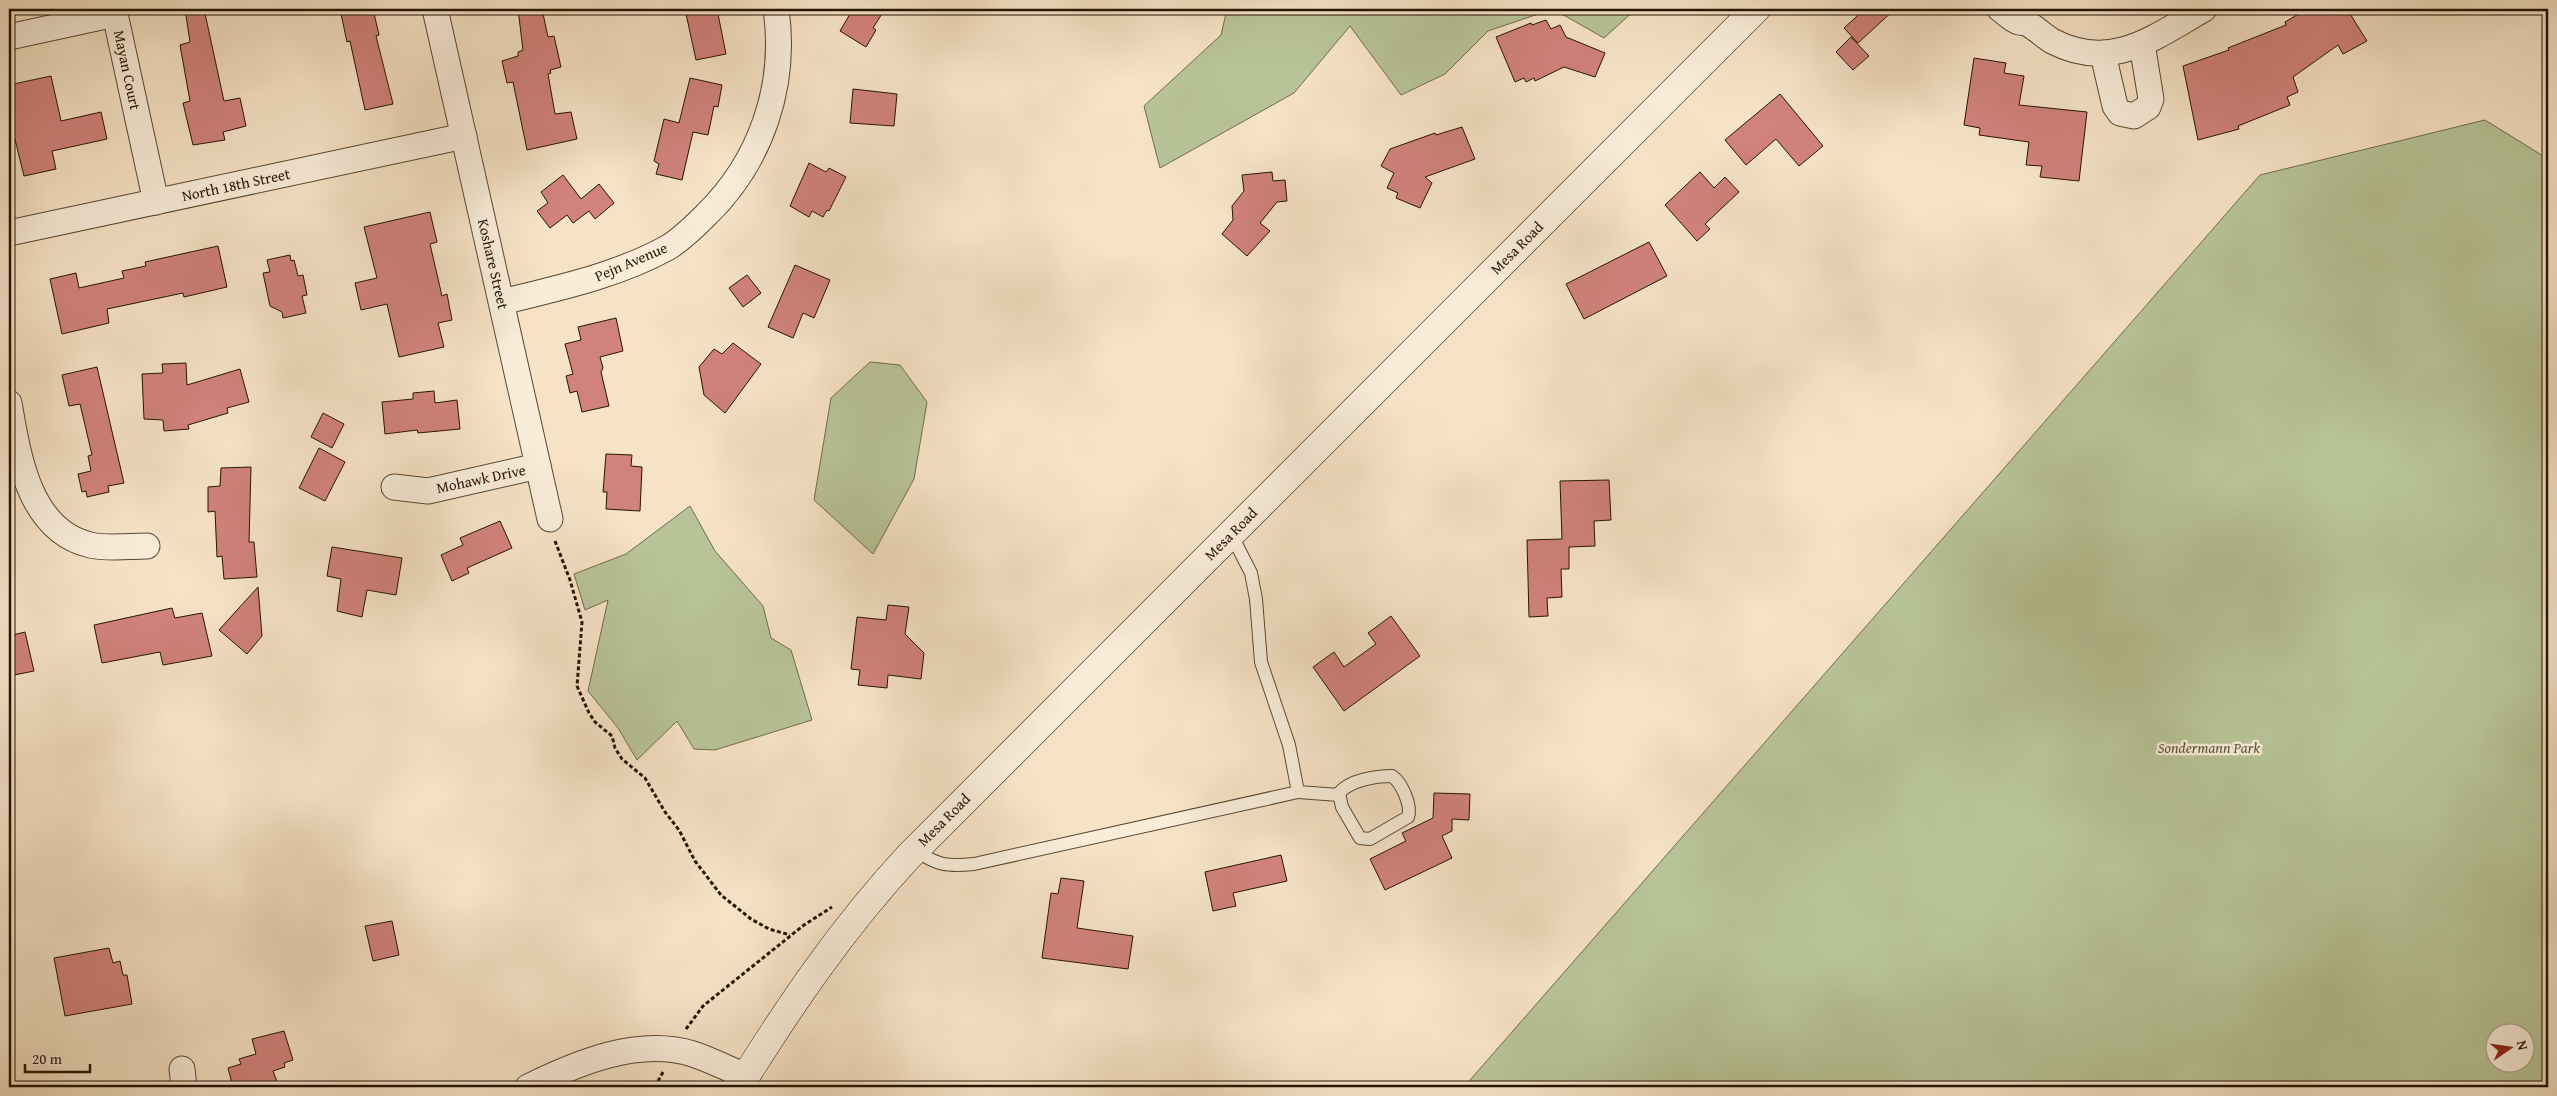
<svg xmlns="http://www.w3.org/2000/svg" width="2557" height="1096" font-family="'Gentium Book Plus',serif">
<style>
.green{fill:#b8c498;stroke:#6e6c4c;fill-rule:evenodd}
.building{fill:#d1827c;stroke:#241400}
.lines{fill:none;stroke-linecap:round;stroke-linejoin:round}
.service-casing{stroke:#584832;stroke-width:14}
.minor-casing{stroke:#584832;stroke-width:27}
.secondary-casing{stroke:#241400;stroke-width:29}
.path{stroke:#241400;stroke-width:3;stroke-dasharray:4 2.5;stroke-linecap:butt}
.service{stroke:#f9edda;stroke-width:12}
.minor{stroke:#f9edda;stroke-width:25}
.secondary{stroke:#f9edda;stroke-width:28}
.labels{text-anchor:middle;stroke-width:5;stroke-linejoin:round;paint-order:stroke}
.street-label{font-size:15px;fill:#241400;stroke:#f9edda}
.park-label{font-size:15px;font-style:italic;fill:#585235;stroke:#f9edda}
</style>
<rect width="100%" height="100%" fill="#f6e3c6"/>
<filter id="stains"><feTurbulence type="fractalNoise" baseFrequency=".004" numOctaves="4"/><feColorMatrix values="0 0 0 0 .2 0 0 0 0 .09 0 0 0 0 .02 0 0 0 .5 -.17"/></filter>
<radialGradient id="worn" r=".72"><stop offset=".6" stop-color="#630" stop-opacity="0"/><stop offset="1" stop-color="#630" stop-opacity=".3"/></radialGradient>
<!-- green -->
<g class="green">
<path d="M 1227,9 L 1636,9 L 1604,38 L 1553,9 L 1488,31 L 1445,74 L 1401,95 L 1350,26 L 1294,93 L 1160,168 L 1144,106 L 1221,35 Z"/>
<path d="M 2485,120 L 2548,159 L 2548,1087 L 1464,1087 L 2260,175 ZM 2494,1034 L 2524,1034 L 2524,1064 L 2494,1064 Z"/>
<path d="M 870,362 L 900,365 L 927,402 L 914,479 L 873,554 L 814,500 L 831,398 Z"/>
<path d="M 690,506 L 715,551 L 763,606 L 771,638 L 791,650 L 812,720 L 715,750 L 694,749 L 677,721 L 637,760 L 618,728 L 588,691 L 608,600 L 585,610 L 574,574 L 626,554 Z"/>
</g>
<!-- building -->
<g class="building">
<path d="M 185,9 L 204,9 L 224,101 L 240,98 L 246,126 L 223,132 L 225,140 L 193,145 L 183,103 L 190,101 L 180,45 L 190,42 Z"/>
<path d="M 340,9 L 373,9 L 379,35 L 376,36 L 393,104 L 365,110 L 350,41 L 347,42 Z"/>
<path d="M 518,9 L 542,9 L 548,37 L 554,36 L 561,67 L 550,70 L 551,73 L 548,74 L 555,114 L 571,112 L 577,139 L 527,150 L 513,82 L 507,83 L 502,61 L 518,56 L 518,52 L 523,50 Z"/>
<path d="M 685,9 L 717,9 L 726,54 L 696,60 Z"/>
<path d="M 853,9 L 885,9 L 873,28 L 876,30 L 866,47 L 840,31 Z"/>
<path d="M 1865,9 L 1895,9 L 1858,43 L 1844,28 Z"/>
<path d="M 2307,9 L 2347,9 L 2367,41 L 2343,54 L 2338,45 L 2293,77 L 2298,92 L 2287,97 L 2290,105 L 2238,126 L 2239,129 L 2198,140 L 2183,66 L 2229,50 L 2228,48 L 2286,25 L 2285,22 Z"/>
<path d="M 1546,20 L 1551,29 L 1560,25 L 1566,37 L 1605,53 L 1595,77 L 1564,67 L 1535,81 L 1534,78 L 1526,82 L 1524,78 L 1515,82 L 1496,37 L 1531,23 L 1532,25 Z"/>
<path d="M 1851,37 L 1869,56 L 1853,70 L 1836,52 Z"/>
<path d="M 1974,58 L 2006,63 L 2004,73 L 2024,76 L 2019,105 L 2087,112 L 2079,181 L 2040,177 L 2042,166 L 2026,165 L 2029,142 L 1979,135 L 1980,128 L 1964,125 Z"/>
<path d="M 51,76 L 61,121 L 101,112 L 107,139 L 52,151 L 56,169 L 24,176 L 11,123 L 9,124 L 9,85 Z"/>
<path d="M 690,78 L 722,85 L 718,107 L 714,106 L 708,135 L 693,132 L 682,180 L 656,174 L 659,164 L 654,161 L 664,119 L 679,123 Z"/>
<path d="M 853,89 L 897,94 L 894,126 L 850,123 Z"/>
<path d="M 1780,94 L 1823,146 L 1799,166 L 1776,139 L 1746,165 L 1725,140 Z"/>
<path d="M 1462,127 L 1475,159 L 1425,177 L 1432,183 L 1420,208 L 1396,198 L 1398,193 L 1387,188 L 1394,173 L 1381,166 L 1390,149 L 1435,133 L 1436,135 Z"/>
<path d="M 809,163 L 826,172 L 829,168 L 846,177 L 829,211 L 827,210 L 823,217 L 812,211 L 809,217 L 790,206 Z"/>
<path d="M 1272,172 L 1273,181 L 1285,180 L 1287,201 L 1277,202 L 1260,223 L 1270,231 L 1247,256 L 1222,234 L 1233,220 L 1232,206 L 1244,191 L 1242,175 Z"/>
<path d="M 1700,172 L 1714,188 L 1725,177 L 1739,192 L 1705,224 L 1710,229 L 1697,241 L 1665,205 Z"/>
<path d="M 563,175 L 581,199 L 599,184 L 614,203 L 595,219 L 589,211 L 573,223 L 567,215 L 550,228 L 537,211 L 548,203 L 541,192 Z"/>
<path d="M 430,212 L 437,242 L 430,244 L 442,296 L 447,294 L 452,320 L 438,323 L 444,347 L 399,357 L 387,304 L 361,310 L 355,283 L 377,278 L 364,227 Z"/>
<path d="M 1649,242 L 1667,276 L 1584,319 L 1566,284 Z"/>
<path d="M 218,246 L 227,287 L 184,297 L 183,293 L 107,309 L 109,323 L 62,334 L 50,279 L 76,273 L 79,288 L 124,278 L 122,271 L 146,266 L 145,262 Z"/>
<path d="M 290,255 L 291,261 L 294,260 L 298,276 L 303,275 L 307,295 L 302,296 L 306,313 L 283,318 L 282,312 L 270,306 L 263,273 L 270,272 L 267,260 Z"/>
<path d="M 795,265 L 830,280 L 814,318 L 803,313 L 793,338 L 768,327 Z"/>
<path d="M 747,275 L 761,293 L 743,307 L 729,288 Z"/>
<path d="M 616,318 L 623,351 L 600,357 L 603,368 L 601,372 L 609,406 L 582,412 L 577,391 L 570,393 L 566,376 L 573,374 L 565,344 L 581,340 L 578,327 Z"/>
<path d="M 733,343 L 761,364 L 725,413 L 704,395 L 699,367 L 714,349 L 722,354 Z"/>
<path d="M 186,363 L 187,385 L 240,369 L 249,402 L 227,408 L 228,413 L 188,425 L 189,429 L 164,431 L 163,420 L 144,419 L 142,374 L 163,373 L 162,364 Z"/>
<path d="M 97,367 L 124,483 L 108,486 L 109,492 L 87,497 L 86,491 L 82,492 L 78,474 L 91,471 L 88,456 L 92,455 L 80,404 L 69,406 L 62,375 Z"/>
<path d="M 434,391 L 435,403 L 457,400 L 460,429 L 418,433 L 417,430 L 385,434 L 382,402 L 413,399 L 413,393 Z"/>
<path d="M 323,413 L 344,424 L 332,448 L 311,437 Z"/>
<path d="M 319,448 L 345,462 L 325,501 L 299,488 Z"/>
<path d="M 606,454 L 632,455 L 631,466 L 642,467 L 640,511 L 606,509 L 607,492 L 603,492 Z"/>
<path d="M 251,467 L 249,542 L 254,542 L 257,577 L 224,579 L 222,556 L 217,557 L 215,511 L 208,512 L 208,487 L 220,486 L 221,468 Z"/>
<path d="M 1609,480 L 1611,520 L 1594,521 L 1595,546 L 1569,547 L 1569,569 L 1561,569 L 1562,597 L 1547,598 L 1548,616 L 1529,617 L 1527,540 L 1562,539 L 1560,481 Z"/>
<path d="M 500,521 L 512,548 L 467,568 L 469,573 L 452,581 L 441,555 L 463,545 L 460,538 Z"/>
<path d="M 332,547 L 402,558 L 396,595 L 367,590 L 362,617 L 337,611 L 341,579 L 327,576 Z"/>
<path d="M 258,587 L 262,636 L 247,654 L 219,630 Z"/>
<path d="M 888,605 L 909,607 L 905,634 L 924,653 L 921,679 L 888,675 L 887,688 L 858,685 L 860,670 L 851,669 L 857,617 L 886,620 Z"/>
<path d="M 172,608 L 175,618 L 202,613 L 212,656 L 163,665 L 160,652 L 102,663 L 94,625 Z"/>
<path d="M 1391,616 L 1420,656 L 1344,711 L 1313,667 L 1334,652 L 1344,667 L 1376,644 L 1368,633 Z"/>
<path d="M 25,632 L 34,671 L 9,676 L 9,636 Z"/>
<path d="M 1434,793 L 1470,794 L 1469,820 L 1452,819 L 1452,831 L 1442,836 L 1452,858 L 1385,890 L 1370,859 L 1406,841 L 1402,833 L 1433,818 Z"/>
<path d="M 1281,855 L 1287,881 L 1233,893 L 1236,906 L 1213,911 L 1205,872 Z"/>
<path d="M 1061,878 L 1084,881 L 1077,928 L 1133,936 L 1128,969 L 1042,958 L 1051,893 L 1058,894 Z"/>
<path d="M 392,921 L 399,955 L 373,961 L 365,926 Z"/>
<path d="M 109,948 L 113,963 L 120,961 L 123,975 L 127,975 L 132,1004 L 65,1016 L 54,958 Z"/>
<path d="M 284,1031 L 293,1060 L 284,1063 L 285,1067 L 273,1071 L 279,1087 L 233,1087 L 228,1068 L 241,1064 L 239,1059 L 256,1054 L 252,1039 Z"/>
</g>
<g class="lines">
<!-- service casing -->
<g class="service-casing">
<g id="service">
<path d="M 1231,534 L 1251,573 L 1256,599 L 1261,662 L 1289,745 L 1298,792 L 1339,795"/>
<path d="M 1392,776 C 1402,783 1412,806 1408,817 L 1370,839 L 1360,838 L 1342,807 L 1339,793 C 1350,780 1376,776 1392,776 Z"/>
<path d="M 914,850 C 938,865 946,867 974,864 L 1298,792"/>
</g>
</g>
<!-- minor casing -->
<g class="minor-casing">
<g id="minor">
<path d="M 435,9 L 550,519"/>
<path d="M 2000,9 C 2006,13 2012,20 2019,22 C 2023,23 2027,22 2030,25 C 2038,30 2044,36 2052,41 C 2111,72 2153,38 2204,9"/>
<path d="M 9,37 L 115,14 L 156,202"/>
<path d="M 2103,54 L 2115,106 L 2120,113 L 2134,116 L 2148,107 L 2151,99 L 2142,44"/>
<path d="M 9,233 L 464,136"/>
<path d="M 502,302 C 558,288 616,276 667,248 C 681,240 694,227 705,216 C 761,162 787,86 776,9"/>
<path d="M 9,403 C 18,454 28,530 90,545 C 108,549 129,546 147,546"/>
<path d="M 394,487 L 428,491 L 538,466"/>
<path d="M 182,1069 L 184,1087"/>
<path d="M 528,1087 C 577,1063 638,1037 693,1054 C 711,1060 728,1069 746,1076"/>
</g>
</g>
<!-- secondary casing -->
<g class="secondary-casing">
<path id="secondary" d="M 739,1087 C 790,1005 843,927 909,856 L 1756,9"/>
</g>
<!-- path -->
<g class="path">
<path d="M 555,541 L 570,580 L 582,622 L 577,686 L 589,713 L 595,722 L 612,736 L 615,748 L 622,759 L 645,778 L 665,812 L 679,830 L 695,861 L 721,895 L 751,919 L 769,929 L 790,935"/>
<path d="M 686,1029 L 703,1006 L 804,925 L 832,907"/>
<path d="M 655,1087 L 663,1072"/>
</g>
<!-- service -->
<use href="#service" class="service"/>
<!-- minor -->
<use href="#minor" class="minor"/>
<!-- secondary -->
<use href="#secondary" class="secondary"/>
</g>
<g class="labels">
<!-- street labels -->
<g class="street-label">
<text transform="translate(127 70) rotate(78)" y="5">Mayan Court</text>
<text transform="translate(236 185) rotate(-12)" y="5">North 18th Street</text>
<text transform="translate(1517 248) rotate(-45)" y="5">Mesa Road</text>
<text transform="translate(631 262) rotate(-23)" y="5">Pejn Avenue</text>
<text transform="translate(493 264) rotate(77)" y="5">Koshare Street</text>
<text transform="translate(481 479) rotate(-12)" y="5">Mohawk Drive</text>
<text transform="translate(1231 534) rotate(-45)" y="5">Mesa Road</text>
<text transform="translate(944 820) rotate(-45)" y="5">Mesa Road</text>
</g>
<!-- park labels -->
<g class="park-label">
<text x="2209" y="753">Sondermann Park</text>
</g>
</g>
<!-- margin -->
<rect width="2557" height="1096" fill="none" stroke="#f6e3c6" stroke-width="30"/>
<rect x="10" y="10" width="2537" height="1076" fill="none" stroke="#241400" stroke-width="2.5"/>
<rect x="15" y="15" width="2527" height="1066" fill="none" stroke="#241400"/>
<!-- north arrow -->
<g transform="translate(2510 1048) rotate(77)"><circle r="24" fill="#f9edda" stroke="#a49683"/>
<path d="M0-4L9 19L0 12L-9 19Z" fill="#8f2418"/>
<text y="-8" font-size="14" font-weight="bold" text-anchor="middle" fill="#241400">N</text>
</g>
<!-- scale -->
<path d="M25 1064v8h65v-8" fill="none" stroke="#241400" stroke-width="2.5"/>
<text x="32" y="1064" font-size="15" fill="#241400" stroke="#f9edda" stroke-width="4" paint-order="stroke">20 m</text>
<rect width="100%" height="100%" filter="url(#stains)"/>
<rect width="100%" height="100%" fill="url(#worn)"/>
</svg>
